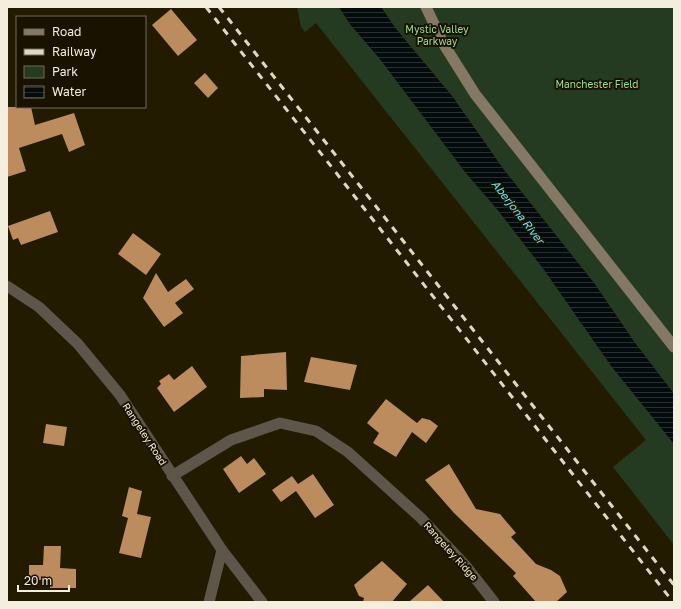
<svg xmlns="http://www.w3.org/2000/svg" width="681" height="609" font-family="'Golos Text',sans-serif">
<style>
.green{fill:#253b21}
.water{fill:url(#water-rules)}
.building{fill:#bc8b5e}
.lines{fill:none;stroke-linecap:round;stroke-linejoin:round}
.minor{stroke:#5f564b;stroke-width:11}
.secondary{stroke:#857865;stroke-width:11}
.rail{stroke:#ddd8c6;stroke-width:3;stroke-dasharray:7 7;stroke-linecap:butt}
.labels{text-anchor:middle;stroke-width:4;stroke-linejoin:round;paint-order:stroke}
.park-label{font-size:10px;fill:#9fdd96;stroke:#191200}
.street-label{font-size:10px;fill:#f3eedd;stroke:#191200}
.water-label{font-size:11px;font-style:italic;fill:#69e8fc;stroke:#191200}
</style>
<defs>
<pattern id="water-rules" width="6" height="5" patternUnits="userSpaceOnUse"><rect width="6" height="5" fill="#030b0d"/><path d="M0 2.5h6" fill="none" stroke="#282f30"/></pattern>
</defs>
<rect width="100%" height="100%" fill="#231b00"/>
<!-- green -->
<g class="green">
<path d="M 297,7 L 339,7 L 350,24 L 380,59 L 466,173 L 497,209 L 545,271 L 612,367 L 666,433 L 674,444 L 674,545 L 613,467 L 646,440 L 316,23 L 305,32 L 301,27 Z"/>
<path d="M 381,7 L 674,7 L 674,394 L 635,343 L 594,283 L 504,170 L 452,96 L 396,29 Z"/>
</g>
<!-- water -->
<path class="water" d="M 339,7 L 381,7 L 396,29 L 452,96 L 504,170 L 594,283 L 635,343 L 674,394 L 674,444 L 612,367 L 545,271 L 497,209 L 466,173 L 380,59 L 350,24 Z"/>
<!-- building -->
<g class="building">
<path d="M 171,9 L 197,40 L 178,56 L 152,25 Z"/>
<path d="M 205,73 L 218,88 L 208,98 L 194,83 Z"/>
<path d="M 7,107 L 31,107 L 35,125 L 74,113 L 85,145 L 69,152 L 62,134 L 19,148 L 26,171 L 7,177 Z"/>
<path d="M 50,211 L 58,232 L 21,245 L 18,238 L 13,240 L 8,226 Z"/>
<path d="M 133,233 L 161,254 L 146,275 L 118,254 Z"/>
<path d="M 156,273 L 168,292 L 186,279 L 194,289 L 175,303 L 183,313 L 164,327 L 143,298 Z"/>
<path d="M 286,352 L 287,390 L 264,389 L 264,397 L 240,398 L 241,356 Z"/>
<path d="M 311,357 L 357,365 L 350,390 L 304,382 Z"/>
<path d="M 192,366 L 207,387 L 174,412 L 157,388 L 161,384 L 159,381 L 169,374 L 174,380 Z"/>
<path d="M 386,399 L 417,423 L 422,418 L 430,420 L 438,426 L 426,443 L 412,432 L 396,457 L 373,443 L 379,433 L 367,423 Z"/>
<path d="M 46,424 L 67,427 L 64,446 L 43,443 Z"/>
<path d="M 241,456 L 247,464 L 254,458 L 266,474 L 239,493 L 223,469 Z"/>
<path d="M 449,464 L 476,509 L 500,514 L 516,533 L 511,537 L 536,564 L 551,570 L 560,576 L 567,592 L 556,602 L 536,602 L 513,576 L 516,573 L 454,513 L 425,480 Z"/>
<path d="M 313,474 L 334,505 L 315,518 L 296,491 L 281,502 L 272,490 L 292,476 L 298,484 Z"/>
<path d="M 129,487 L 142,491 L 137,514 L 151,517 L 141,558 L 119,553 L 128,518 L 122,516 Z"/>
<path d="M 44,546 L 61,546 L 60,568 L 76,569 L 76,588 L 50,588 L 50,580 L 29,580 L 29,565 L 43,565 Z"/>
<path d="M 382,561 L 407,584 L 392,602 L 363,602 L 364,598 L 359,596 L 354,585 Z"/>
<path d="M 428,585 L 444,602 L 409,602 Z"/>
</g>
<g class="lines">
<!-- minor -->
<g class="minor">
<path d="M 7,286 L 39,307 L 78,344 L 120,395 L 222,550 L 262,602"/>
<path d="M 172,476 L 231,440 L 280,423 L 316,431 L 348,452 L 421,518 L 465,565 L 494,602"/>
<path d="M 209,602 L 222,550"/>
</g>
<!-- secondary -->
<path class="secondary" d="M 426,7 L 443,43 L 475,94 L 674,347"/>
<!-- rail -->
<g class="rail">
<path d="M 206,7 L 673,602"/>
<path d="M 219,7 L 674,585"/>
</g>
</g>
<g class="labels">
<!-- park labels -->
<g class="park-label">
<text x="437" y="33">Mystic Valley<tspan x="437" dy="12">Parkway</tspan></text>
<text x="597" y="88">Manchester Field</text>
</g>
<!-- street labels -->
<g class="street-label">
<text transform="translate(145 434) rotate(57)" y="4">Rangeley Road</text>
<text transform="translate(451 551) rotate(48)" y="4">Rangeley Ridge</text>
</g>
<!-- water labels -->
<g class="water-label">
<text transform="translate(518 212) rotate(52)" y="4">Aberjona River</text>
</g>
</g>
<!-- border -->
<rect width="681" height="609" fill="none" stroke="#f3eedd" stroke-width="16"/>
<!-- legend -->
<rect x="16" y="16" width="130" height="92" fill="#191200" stroke="#706a58"/>
<rect x="24" y="29" width="20" height="6" fill="#857865" stroke="#706a58"/>
<text x="52" y="36" font-size="12" fill="#f3eedd">Road</text>
<rect x="24" y="49" width="20" height="6" fill="#ddd8c6" stroke="#706a58"/>
<text x="52" y="56" font-size="12" fill="#f3eedd">Railway</text>
<rect x="24" y="66" width="20" height="12" fill="#253b21" stroke="#706a58"/>
<text x="52" y="76" font-size="12" fill="#f3eedd">Park</text>
<rect x="24" y="86" width="20" height="12" fill="url(#water-rules)" stroke="#706a58"/>
<text x="52" y="96" font-size="12" fill="#f3eedd">Water</text>
<!-- scale -->
<path d="M18 585v6h51v-6" fill="none" stroke="#f3eedd" stroke-width="2"/>
<text x="24" y="585" font-size="12" fill="#f3eedd" stroke="#191200" stroke-width="3" paint-order="stroke">20 m</text>
</svg>
